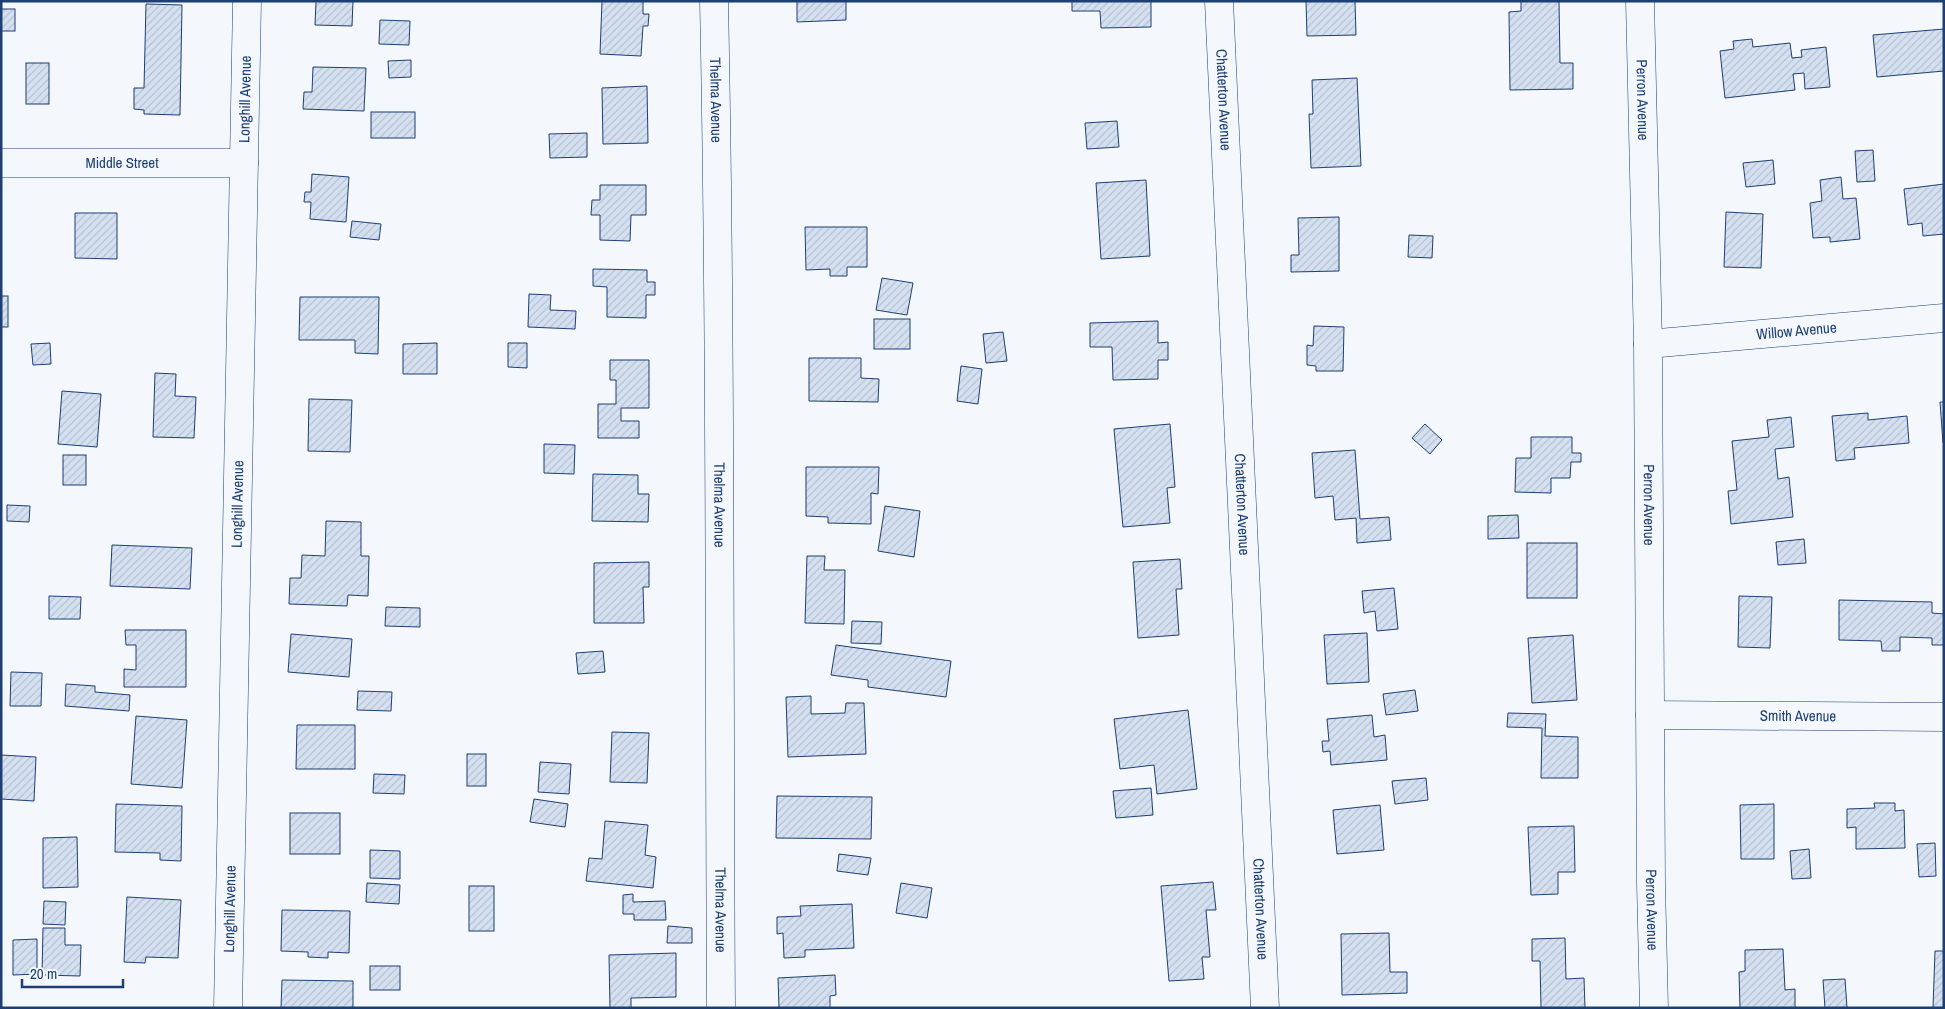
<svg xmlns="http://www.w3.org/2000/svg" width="1945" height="1009" font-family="'Archivo Narrow',sans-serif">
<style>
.building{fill:url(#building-hatch);stroke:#1d3f73}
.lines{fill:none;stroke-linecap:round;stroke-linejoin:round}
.minor-casing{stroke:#1d3f73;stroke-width:29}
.minor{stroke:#f4f7fb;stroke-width:28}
.labels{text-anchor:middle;stroke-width:4;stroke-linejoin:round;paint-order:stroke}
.street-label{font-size:15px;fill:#1d3f73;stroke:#f4f7fb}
</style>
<defs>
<pattern id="building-hatch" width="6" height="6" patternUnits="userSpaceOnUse" patternTransform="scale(1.25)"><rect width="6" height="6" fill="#d5e0f0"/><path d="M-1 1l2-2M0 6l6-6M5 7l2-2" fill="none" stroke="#b6c1d1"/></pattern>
</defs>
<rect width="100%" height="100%" fill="#f4f7fb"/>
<!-- building -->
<g class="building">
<path d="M 316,1 L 353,1 L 352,26 L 315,25 Z"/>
<path d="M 602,1 L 643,1 L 643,14 L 649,14 L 648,26 L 643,26 L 641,56 L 600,54 Z"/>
<path d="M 797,1 L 846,1 L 846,20 L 797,22 Z"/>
<path d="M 1072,1 L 1151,1 L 1151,27 L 1101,28 L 1100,11 L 1072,11 Z"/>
<path d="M 1306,1 L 1355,1 L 1356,35 L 1307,36 Z"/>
<path d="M 1521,1 L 1559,1 L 1560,63 L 1573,63 L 1573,89 L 1510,90 L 1509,12 L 1521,11 Z"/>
<path d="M 146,4 L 182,5 L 180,115 L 144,114 L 144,110 L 134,109 L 134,88 L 144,88 Z"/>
<rect x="1" y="9" width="14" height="22"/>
<path d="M 380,20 L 410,21 L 409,45 L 379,44 Z"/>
<path d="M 1944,29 L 1944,71 L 1877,77 L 1873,35 Z"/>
<path d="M 1752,39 L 1753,47 L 1790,43 L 1792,58 L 1802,57 L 1801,50 L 1826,47 L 1830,87 L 1805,89 L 1804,73 L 1793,74 L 1795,90 L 1725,98 L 1720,51 L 1734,49 L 1733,41 Z"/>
<path d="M 411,60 L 411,77 L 389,78 L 388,61 Z"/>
<rect x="26" y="63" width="23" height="41"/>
<path d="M 313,67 L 366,68 L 364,111 L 303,109 L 304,92 L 312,92 Z"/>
<path d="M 1357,78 L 1361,166 L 1311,168 L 1309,114 L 1313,114 L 1312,80 Z"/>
<path d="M 647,86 L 648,143 L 603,144 L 602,88 Z"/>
<rect x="371" y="112" width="44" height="26"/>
<path d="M 1117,121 L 1119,147 L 1087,149 L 1085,123 Z"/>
<path d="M 587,133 L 587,157 L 550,158 L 549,134 Z"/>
<path d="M 1873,150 L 1875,181 L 1857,182 L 1855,151 Z"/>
<path d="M 1773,160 L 1775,184 L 1746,187 L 1743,163 Z"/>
<path d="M 312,174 L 349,177 L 346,222 L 310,219 L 311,202 L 304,202 L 305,192 L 311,192 Z"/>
<path d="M 1841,177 L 1843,199 L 1856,198 L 1860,239 L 1830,242 L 1830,237 L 1813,238 L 1810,203 L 1822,201 L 1820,180 Z"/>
<path d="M 1146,180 L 1150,256 L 1101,259 L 1096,183 Z"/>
<path d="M 1944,184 L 1944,234 L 1923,236 L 1922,223 L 1908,225 L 1904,189 Z"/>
<path d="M 600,185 L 646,185 L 646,215 L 631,215 L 630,241 L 600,240 L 600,215 L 591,215 L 592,200 L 600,200 Z"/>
<path d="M 1726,212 L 1763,214 L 1761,268 L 1724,267 Z"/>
<path d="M 75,213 L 117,213 L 117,259 L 75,258 Z"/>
<path d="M 1339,217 L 1339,271 L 1291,272 L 1291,255 L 1299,255 L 1298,218 Z"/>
<path d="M 352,221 L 381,224 L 379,240 L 350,237 Z"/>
<path d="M 805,227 L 867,227 L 867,267 L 847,267 L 847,276 L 830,276 L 830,269 L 806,270 Z"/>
<path d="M 1409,235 L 1433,236 L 1432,258 L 1408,257 Z"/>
<path d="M 593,269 L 647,270 L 647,282 L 655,282 L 655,295 L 646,295 L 646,318 L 607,317 L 607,287 L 593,286 Z"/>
<path d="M 882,278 L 913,283 L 907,315 L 876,310 Z"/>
<path d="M 529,294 L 551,295 L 550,310 L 576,311 L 575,329 L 528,327 Z"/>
<rect x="1" y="296" width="7" height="31"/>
<path d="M 300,297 L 379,297 L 378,354 L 355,353 L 355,340 L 299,340 Z"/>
<rect x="874" y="319" width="36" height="30"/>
<path d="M 1158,321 L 1158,343 L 1168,342 L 1168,360 L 1158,360 L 1158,379 L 1113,380 L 1112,347 L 1090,347 L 1090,323 Z"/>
<path d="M 1314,326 L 1344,327 L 1343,371 L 1316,371 L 1316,366 L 1307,365 L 1307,345 L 1313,346 Z"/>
<path d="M 1003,332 L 1007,361 L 986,363 L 983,334 Z"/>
<path d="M 50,343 L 51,364 L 33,365 L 31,344 Z"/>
<path d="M 437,343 L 437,374 L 403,374 L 403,344 Z"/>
<path d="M 508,343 L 527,343 L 527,368 L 508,367 Z"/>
<path d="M 809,358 L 861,358 L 861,378 L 879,379 L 878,402 L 809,401 Z"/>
<path d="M 610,360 L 649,360 L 649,408 L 621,408 L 621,421 L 639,421 L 639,438 L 598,438 L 598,404 L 616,404 L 616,380 L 610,380 Z"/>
<path d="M 961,366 L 982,369 L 978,404 L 957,401 Z"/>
<path d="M 155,373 L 176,374 L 175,396 L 196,397 L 194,438 L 153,437 Z"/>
<path d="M 62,391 L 101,394 L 97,447 L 58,444 Z"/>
<path d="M 309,399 L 352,400 L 350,452 L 308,451 Z"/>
<path d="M 1940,402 L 1944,402 L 1944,443 L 1943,443 Z"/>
<path d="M 1868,413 L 1868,420 L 1907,416 L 1909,443 L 1854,448 L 1855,459 L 1836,461 L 1832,416 Z"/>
<path d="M 1791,417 L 1794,447 L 1775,449 L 1778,479 L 1789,477 L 1793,517 L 1731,524 L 1728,491 L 1737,490 L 1732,441 L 1769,437 L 1767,420 Z"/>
<path d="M 1170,424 L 1175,487 L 1167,488 L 1170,523 L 1123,527 L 1114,429 Z"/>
<path d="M 1425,424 L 1442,440 L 1430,454 L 1412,438 Z"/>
<path d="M 1531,437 L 1572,437 L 1572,453 L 1581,453 L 1581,462 L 1571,462 L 1570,478 L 1551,478 L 1551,493 L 1515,492 L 1516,458 L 1531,458 Z"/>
<path d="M 544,444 L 575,445 L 574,474 L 544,473 Z"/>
<path d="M 1355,450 L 1360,519 L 1389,517 L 1391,540 L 1357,543 L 1356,518 L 1335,520 L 1333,496 L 1315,498 L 1312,453 Z"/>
<rect x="63" y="455" width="23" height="30"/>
<path d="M 806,467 L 879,467 L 878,494 L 871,493 L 871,524 L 828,523 L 828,517 L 806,516 Z"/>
<path d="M 593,474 L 638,475 L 638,494 L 649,494 L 648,522 L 592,521 Z"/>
<path d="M 7,505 L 30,506 L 29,522 L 7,521 Z"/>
<path d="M 885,506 L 920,511 L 914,557 L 878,551 Z"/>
<path d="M 1518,515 L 1519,538 L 1488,539 L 1488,516 Z"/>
<path d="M 326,521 L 361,522 L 361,556 L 369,556 L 368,596 L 348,595 L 347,606 L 289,604 L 290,578 L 301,578 L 302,555 L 325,556 Z"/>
<path d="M 1804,539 L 1806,563 L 1778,565 L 1776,542 Z"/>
<rect x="1527" y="543" width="50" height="55"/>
<path d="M 112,545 L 192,548 L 190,589 L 110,586 Z"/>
<path d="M 807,556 L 825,556 L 824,570 L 845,570 L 844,624 L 805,623 Z"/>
<path d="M 1180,559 L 1182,589 L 1176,589 L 1179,635 L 1138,638 L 1133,562 Z"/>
<path d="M 649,562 L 649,587 L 643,587 L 644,623 L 594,623 L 594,563 Z"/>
<path d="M 1394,588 L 1398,629 L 1377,631 L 1375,611 L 1364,613 L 1362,591 Z"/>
<path d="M 49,596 L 81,597 L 80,619 L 49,619 Z"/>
<path d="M 1739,596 L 1772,597 L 1770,648 L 1738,647 Z"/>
<path d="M 1839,600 L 1932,602 L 1932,613 L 1944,614 L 1944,645 L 1932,645 L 1932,638 L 1900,637 L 1900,651 L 1882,651 L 1881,641 L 1839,640 Z"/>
<path d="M 386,607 L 420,608 L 420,627 L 385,626 Z"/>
<path d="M 852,621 L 882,622 L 881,644 L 851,643 Z"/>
<path d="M 125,630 L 186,630 L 186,687 L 124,687 L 124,669 L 136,670 L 136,645 L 126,645 Z"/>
<path d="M 1367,633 L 1369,682 L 1327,684 L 1324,635 Z"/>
<path d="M 291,634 L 352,639 L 349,677 L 288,672 Z"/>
<path d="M 1573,635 L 1577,700 L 1532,703 L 1528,638 Z"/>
<path d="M 836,645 L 951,661 L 946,697 L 868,687 L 868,680 L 831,675 Z"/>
<path d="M 603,651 L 605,672 L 578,674 L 576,653 Z"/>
<path d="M 11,672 L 42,673 L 41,706 L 10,706 Z"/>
<path d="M 66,684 L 95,686 L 95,692 L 130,695 L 129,711 L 65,706 Z"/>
<path d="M 1415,690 L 1418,711 L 1386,715 L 1383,694 Z"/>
<path d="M 358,691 L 392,692 L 391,711 L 357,710 Z"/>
<path d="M 811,696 L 811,714 L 845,713 L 846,703 L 864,703 L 866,754 L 788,757 L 786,697 Z"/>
<path d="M 1188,710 L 1197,789 L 1157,794 L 1154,765 L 1120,769 L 1114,719 Z"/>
<path d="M 1508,713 L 1546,714 L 1545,736 L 1578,737 L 1578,778 L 1541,778 L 1542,728 L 1507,727 Z"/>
<path d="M 1372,715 L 1374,737 L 1385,735 L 1387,760 L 1331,765 L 1330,751 L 1323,752 L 1322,741 L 1329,741 L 1327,719 Z"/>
<path d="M 136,716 L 187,720 L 182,788 L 131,784 Z"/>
<path d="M 297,725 L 355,725 L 355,769 L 296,769 Z"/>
<path d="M 612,732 L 649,733 L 647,783 L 610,782 Z"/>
<rect x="467" y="754" width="19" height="32"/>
<path d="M 1,755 L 36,757 L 34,801 L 1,799 Z"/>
<path d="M 540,762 L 571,764 L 569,794 L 538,792 Z"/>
<path d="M 374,774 L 405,775 L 404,794 L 373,793 Z"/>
<path d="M 1426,778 L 1428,800 L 1395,804 L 1392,781 Z"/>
<path d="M 1151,788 L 1153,815 L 1116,818 L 1113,791 Z"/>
<path d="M 777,796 L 872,797 L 871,839 L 776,838 Z"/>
<path d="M 534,799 L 568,804 L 565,827 L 530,822 Z"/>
<path d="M 1874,803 L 1895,803 L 1895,811 L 1904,810 L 1905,848 L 1856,849 L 1856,827 L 1847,828 L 1847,809 L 1875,808 Z"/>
<path d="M 116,804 L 182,806 L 181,861 L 160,860 L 160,853 L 115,852 Z"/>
<path d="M 1774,804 L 1774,859 L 1741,859 L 1740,805 Z"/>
<path d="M 1380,805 L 1384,850 L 1337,854 L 1333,810 Z"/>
<rect x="290" y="813" width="50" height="41"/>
<path d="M 605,821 L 648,825 L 645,855 L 656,857 L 653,888 L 586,881 L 589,858 L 602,859 Z"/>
<path d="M 1574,826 L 1575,872 L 1558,872 L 1558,894 L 1531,895 L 1528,827 Z"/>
<path d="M 77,837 L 78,887 L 43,888 L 43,838 Z"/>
<path d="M 1935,843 L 1936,876 L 1919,877 L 1917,844 Z"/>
<path d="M 1809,849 L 1811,878 L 1792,879 L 1790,851 Z"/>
<path d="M 370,850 L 400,851 L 400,879 L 370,878 Z"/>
<path d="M 839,854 L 871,858 L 868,875 L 837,871 Z"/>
<path d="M 1213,882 L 1216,910 L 1206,910 L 1210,957 L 1202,957 L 1204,979 L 1169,981 L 1161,886 Z"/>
<path d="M 367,883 L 400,885 L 399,904 L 366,902 Z"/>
<path d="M 901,883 L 932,888 L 927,918 L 896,913 Z"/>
<rect x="469" y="886" width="25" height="45"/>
<path d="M 633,894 L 633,902 L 665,901 L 666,920 L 634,920 L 634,914 L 623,914 L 623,895 Z"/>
<path d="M 127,897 L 181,900 L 178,958 L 146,957 L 145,963 L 124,962 Z"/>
<path d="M 44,901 L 66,902 L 65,925 L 43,924 Z"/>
<path d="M 852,904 L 854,948 L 805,950 L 805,957 L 784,958 L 783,933 L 777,934 L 777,917 L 801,916 L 800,906 Z"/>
<path d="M 282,910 L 350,911 L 349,953 L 328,952 L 328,958 L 308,957 L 308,952 L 281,951 Z"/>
<path d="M 668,926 L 692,928 L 692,943 L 667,943 Z"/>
<path d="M 43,928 L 65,928 L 65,945 L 81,945 L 80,976 L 42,975 Z"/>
<path d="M 1389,933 L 1390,972 L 1407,972 L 1407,993 L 1342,995 L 1341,934 Z"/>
<path d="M 1565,938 L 1566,979 L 1584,978 L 1585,1008 L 1541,1008 L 1540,961 L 1532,961 L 1532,939 Z"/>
<path d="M 37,939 L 37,974 L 13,975 L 13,940 Z"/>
<path d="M 1783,949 L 1785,990 L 1795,989 L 1795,1008 L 1740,1008 L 1739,972 L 1745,971 L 1745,950 Z"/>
<path d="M 1935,951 L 1944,951 L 1944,1008 L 1933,1008 Z"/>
<path d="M 676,953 L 676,997 L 631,998 L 631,1008 L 610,1008 L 609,955 Z"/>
<rect x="370" y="966" width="30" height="24"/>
<path d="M 835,975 L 836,995 L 830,996 L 830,1008 L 779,1008 L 778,978 Z"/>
<path d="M 1845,979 L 1847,1008 L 1825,1008 L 1823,980 Z"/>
<path d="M 282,980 L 353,981 L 353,1008 L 281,1008 Z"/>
</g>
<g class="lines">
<!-- minor casing -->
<g class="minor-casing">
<g id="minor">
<path id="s1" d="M 714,1 C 721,337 719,672 721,1008"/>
<path id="s2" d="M 1219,1 L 1265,1008"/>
<path id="s3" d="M 1640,1 L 1648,344 L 1651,884 L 1654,1008"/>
<path id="s4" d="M 1,163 L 244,163"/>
<path id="s5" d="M 1648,344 L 1944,318"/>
<path id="s6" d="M 1650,715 L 1944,717"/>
<path id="s7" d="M 228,1008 L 247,1"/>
</g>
</g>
<!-- minor -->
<use href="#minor" class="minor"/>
</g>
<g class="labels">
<!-- street labels -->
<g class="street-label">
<text dy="5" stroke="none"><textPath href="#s7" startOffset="909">Longhill Avenue</textPath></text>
<text dy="5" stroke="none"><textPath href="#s1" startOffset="99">Thelma Avenue</textPath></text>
<text dy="5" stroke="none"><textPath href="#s2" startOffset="99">Chatterton Avenue</textPath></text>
<text dy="5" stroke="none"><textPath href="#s3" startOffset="99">Perron Avenue</textPath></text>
<text dy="5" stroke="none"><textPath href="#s4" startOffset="121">Middle Street</textPath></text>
<text dy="5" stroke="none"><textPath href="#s5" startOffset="149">Willow Avenue</textPath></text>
<text dy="5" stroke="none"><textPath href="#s1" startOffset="504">Thelma Avenue</textPath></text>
<text dy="5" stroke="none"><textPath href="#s2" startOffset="504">Chatterton Avenue</textPath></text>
<text dy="5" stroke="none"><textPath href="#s3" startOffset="504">Perron Avenue</textPath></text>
<text dy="5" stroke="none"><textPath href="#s7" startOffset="504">Longhill Avenue</textPath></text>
<text dy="5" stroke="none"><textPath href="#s6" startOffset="148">Smith Avenue</textPath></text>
<text dy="5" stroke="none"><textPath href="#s7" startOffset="99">Longhill Avenue</textPath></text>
<text dy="5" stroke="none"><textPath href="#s1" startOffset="909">Thelma Avenue</textPath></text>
<text dy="5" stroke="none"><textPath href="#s2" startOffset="909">Chatterton Avenue</textPath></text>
<text dy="5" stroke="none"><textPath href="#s3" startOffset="909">Perron Avenue</textPath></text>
</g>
</g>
<!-- border -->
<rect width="1945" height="1009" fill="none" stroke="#1d3f73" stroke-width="5"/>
<!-- scale -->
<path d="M22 979v8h101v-8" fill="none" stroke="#1d3f73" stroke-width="2.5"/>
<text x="30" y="979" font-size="15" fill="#1d3f73" stroke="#f4f7fb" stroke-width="4" paint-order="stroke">20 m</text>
</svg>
